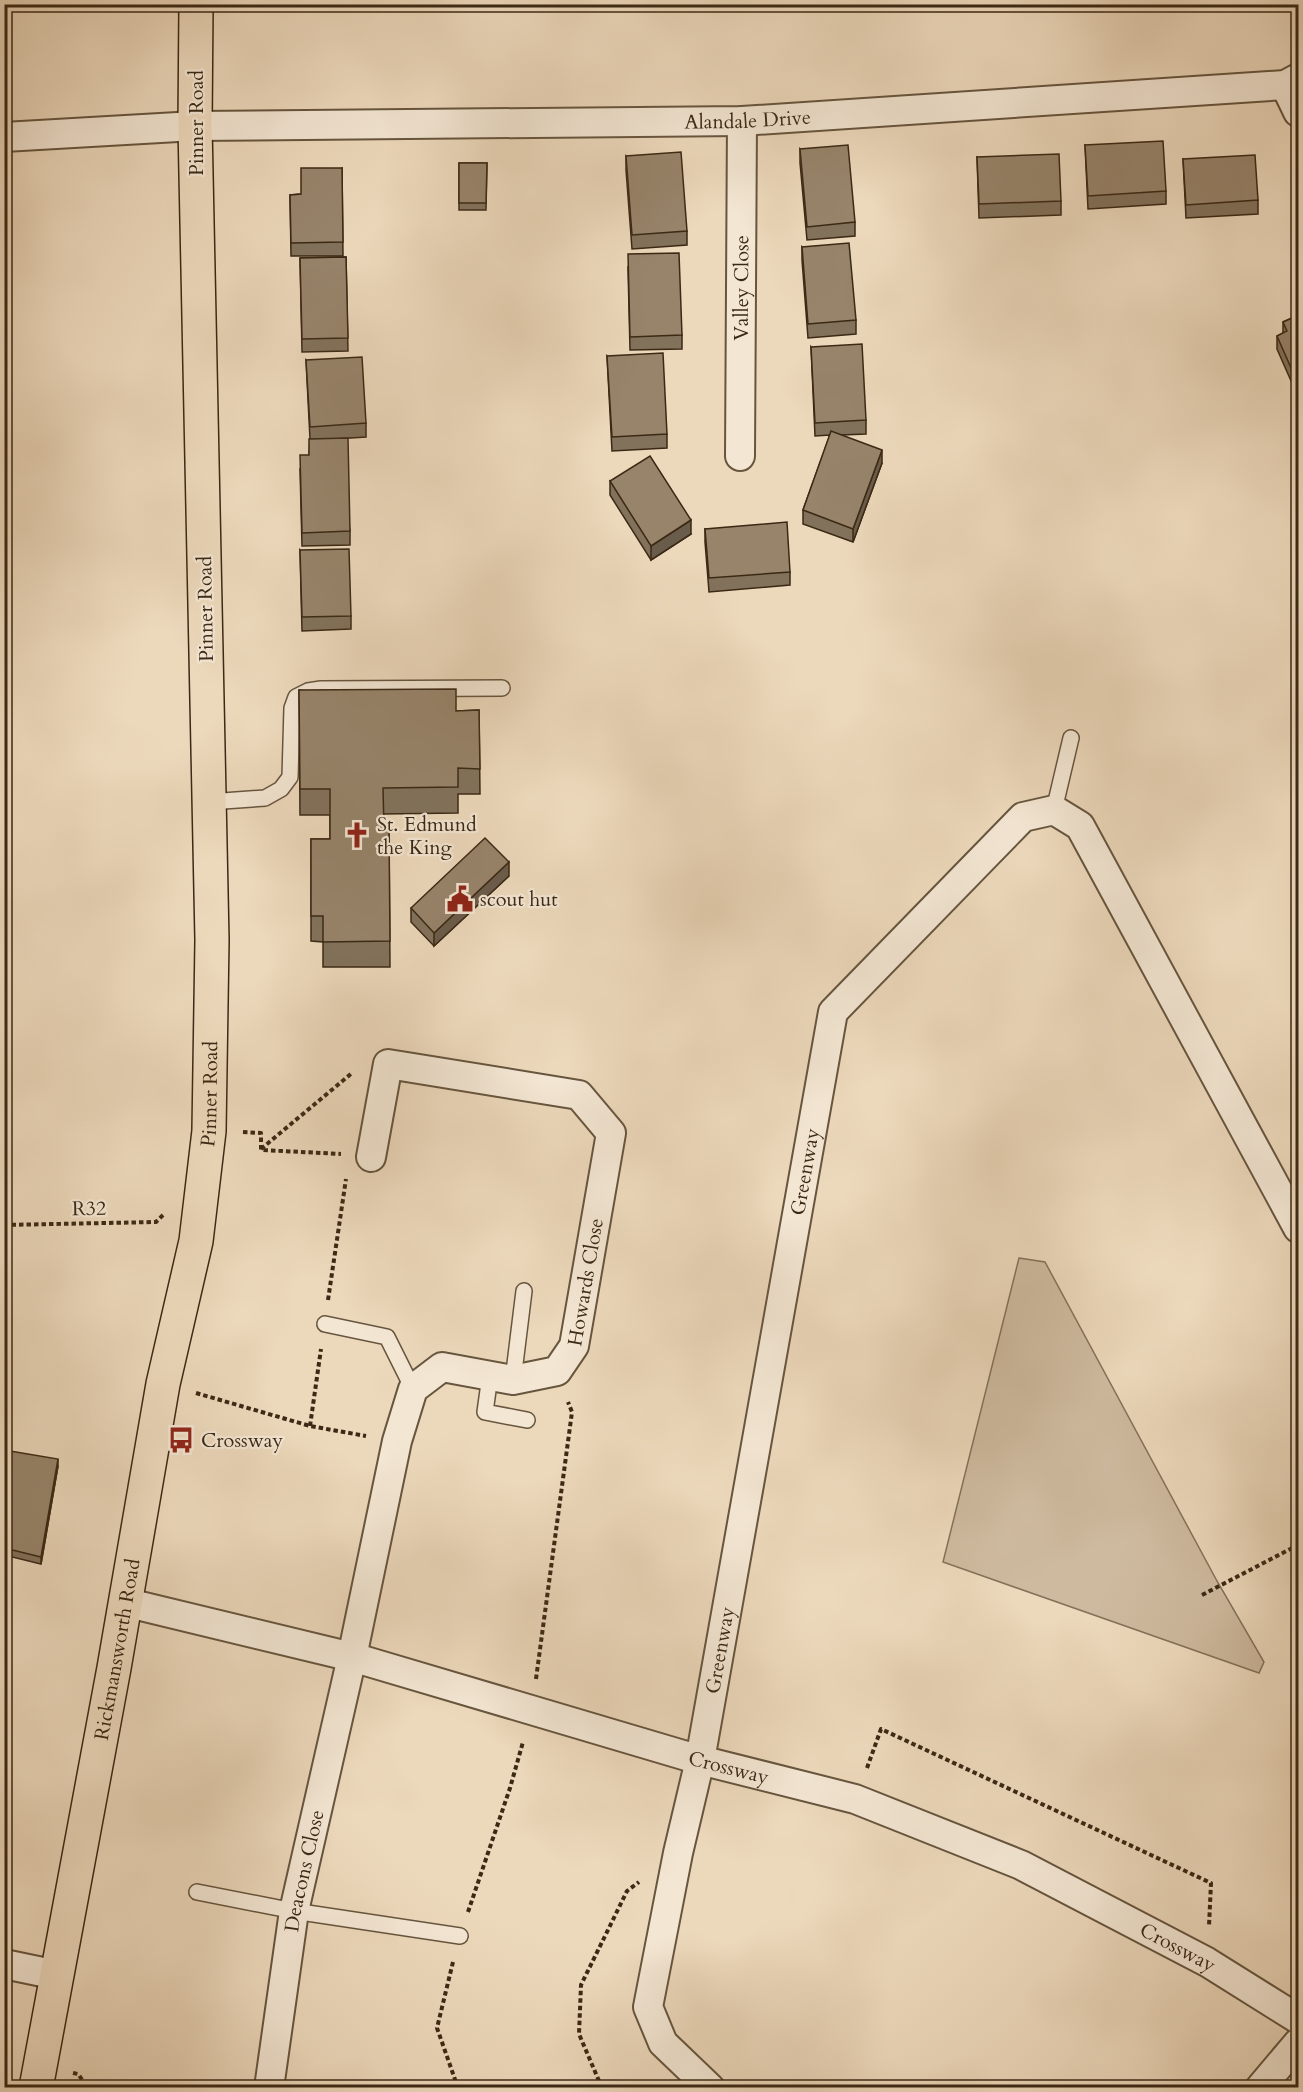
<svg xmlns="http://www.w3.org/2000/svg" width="1303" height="2092" font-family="Cardo,serif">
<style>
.green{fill:#ceba9f;stroke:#84725a;stroke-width:1.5}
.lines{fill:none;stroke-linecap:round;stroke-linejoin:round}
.service-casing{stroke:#67553e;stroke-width:18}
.minor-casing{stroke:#67553e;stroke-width:32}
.primary-casing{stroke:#3b2915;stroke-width:36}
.path{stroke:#3b2915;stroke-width:4;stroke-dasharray:4.5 3;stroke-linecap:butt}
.service{stroke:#f3e6d3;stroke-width:15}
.minor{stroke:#f3e6d3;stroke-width:28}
.primary{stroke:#ecd8bb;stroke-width:33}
.wall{fill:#82725c;stroke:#3b2915;stroke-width:1.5}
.shaded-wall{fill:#6a5c4b;stroke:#3b2915;stroke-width:1.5}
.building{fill:#97846b;stroke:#3b2915;stroke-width:1.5}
.labels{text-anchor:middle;stroke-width:4.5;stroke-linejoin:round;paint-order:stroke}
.street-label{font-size:20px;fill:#3b2915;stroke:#f3e6d3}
.poi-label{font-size:20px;fill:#3b2915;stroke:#f3e6d3;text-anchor:start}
</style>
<rect width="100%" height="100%" fill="#ecd8bb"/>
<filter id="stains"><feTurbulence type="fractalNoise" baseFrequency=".00333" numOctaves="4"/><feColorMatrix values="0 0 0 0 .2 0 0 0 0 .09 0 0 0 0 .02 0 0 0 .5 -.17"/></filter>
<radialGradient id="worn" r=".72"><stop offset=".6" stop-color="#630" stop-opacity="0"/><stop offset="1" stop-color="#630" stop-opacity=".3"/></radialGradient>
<!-- green -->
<path class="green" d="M 1019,1258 L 1045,1262 L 1217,1581 L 1264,1662 L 1259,1673 L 943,1562 Z"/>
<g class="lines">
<!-- service casing -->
<g class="service-casing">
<g id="service">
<path d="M 209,802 L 265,798 L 281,789 L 290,777 L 292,708 L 296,697 L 308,691 L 321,689 L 502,688"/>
<path d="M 1054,810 L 1071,738"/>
<path d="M 325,1324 L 387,1337 L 413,1389"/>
<path d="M 490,1376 L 485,1412 L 527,1420"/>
<path d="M 513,1380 L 524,1291"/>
<path d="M 197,1892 L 294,1911 L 460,1936"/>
</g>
</g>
<!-- minor casing -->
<g class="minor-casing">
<g id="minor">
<path d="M 1285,85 L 1298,112"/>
<path id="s1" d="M 4,137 L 195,126 L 742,121 L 1285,85 L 1298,78"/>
<path id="s2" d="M 740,456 L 742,121"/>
<path id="s3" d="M 124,1602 L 352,1657 L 700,1760 L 855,1799 L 1021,1865 L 1207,1962 L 1298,2019"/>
<path d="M 4,1964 L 57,1975"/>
<path id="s4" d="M 269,2088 L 294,1911 L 352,1657 L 397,1441 L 413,1389 L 442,1367 L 513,1380 L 557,1371 L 574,1346 L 611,1133 L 579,1095 L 388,1064 L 371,1157"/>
<path id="s5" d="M 710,2088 L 663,2043 L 648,2007 L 678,1853 L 700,1760 L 833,1012 L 1023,817 L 1054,810 L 1080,826 L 1298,1228"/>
<path d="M 1260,2088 L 1298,2043"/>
</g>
</g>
<!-- primary casing -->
<g class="primary-casing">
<g id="primary">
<path id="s6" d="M 36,2088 L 114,1668 L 163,1384 L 196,1241 L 209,1131 L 212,940 L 195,126 L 196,4"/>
</g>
</g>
<!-- path -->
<g class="path">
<path d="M 243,1132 L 261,1133 L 261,1150 L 341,1154"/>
<path d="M 261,1149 L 352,1073"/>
<path d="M 4,1225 L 156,1222 L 163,1215"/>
<path d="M 328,1300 L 346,1179"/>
<path d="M 196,1393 L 310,1426 L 366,1436"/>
<path d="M 310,1426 L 321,1349"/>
<path d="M 1202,1595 L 1298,1545"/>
<path d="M 536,1679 L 572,1412 L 568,1402"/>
<path d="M 867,1768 L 881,1729 L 1211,1883 L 1209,1926"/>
<path d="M 468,1912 L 510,1788 L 523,1742"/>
<path d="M 453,1962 L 437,2028 L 458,2088"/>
<path d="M 73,2073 L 78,2074 L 88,2088"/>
<path d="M 602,2088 L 579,2034 L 581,1985 L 627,1891 L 639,1882"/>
</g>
<!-- service -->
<use href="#service" class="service"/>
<!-- minor -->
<use href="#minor" class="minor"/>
<!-- primary -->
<use href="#primary" class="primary"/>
</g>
<!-- wall -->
<g class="wall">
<path d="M 1085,145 L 1166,191 L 1166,204 L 1088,209 Z"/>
<path d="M 800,149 L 855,222 L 855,236 L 807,240 L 800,163 Z"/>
<path d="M 626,156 L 687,231 L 687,245 L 632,249 L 626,170 Z"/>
<path d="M 977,157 L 1061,201 L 1061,215 L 979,218 Z"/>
<path d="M 1183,159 L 1258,200 L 1258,214 L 1186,218 Z"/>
<path d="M 459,163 L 487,163 L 486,210 L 459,210 Z"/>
<path d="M 342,168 L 343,256 L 291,256 L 290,195 L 301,194 Z"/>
<path d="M 802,247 L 856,320 L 856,334 L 808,338 L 802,260 Z"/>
<path d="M 346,257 L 348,351 L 302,352 L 300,258 Z"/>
<path d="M 628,268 L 682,335 L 682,349 L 630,350 Z"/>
<path d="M 1299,315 L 1299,399 L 1277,349 L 1277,336 L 1283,333 L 1283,322 Z"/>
<path d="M 811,347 L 866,420 L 866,434 L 842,435 L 882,463 L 853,542 L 803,524 L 803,510 L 830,435 L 815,436 Z"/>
<path d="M 607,356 L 667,434 L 667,448 L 612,451 Z"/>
<path d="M 306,360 L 366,423 L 366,437 L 335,439 L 350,531 L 350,545 L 302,546 L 300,469 L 309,455 L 310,439 Z"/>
<path d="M 610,481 L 691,534 L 651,560 L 610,495 Z"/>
<path d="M 705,529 L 790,572 L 790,585 L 709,592 L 705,542 Z"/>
<path d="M 300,550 L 351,616 L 351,629 L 302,631 Z"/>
<path d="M 299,690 L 456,711 L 479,710 L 480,794 L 458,794 L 458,813 L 383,814 L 384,830 L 389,830 L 390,967 L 323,967 L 323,942 L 311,941 L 311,839 L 330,839 L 330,815 L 300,815 Z"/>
<path d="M 509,876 L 434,946 L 411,922 L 411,908 Z"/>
<path d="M 4,1450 L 58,1466 L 41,1564 L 4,1555 Z"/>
</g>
<!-- shaded-wall -->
<g class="shaded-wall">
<path d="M 882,450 L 882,463 L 853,542 L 853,529 Z"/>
<path d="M 691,520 L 691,534 L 651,560 L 651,546 Z"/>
<path d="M 509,862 L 509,876 L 434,946 L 434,933 Z"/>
<path d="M 58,1459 L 58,1466 L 41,1564 L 41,1557 Z"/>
</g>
<!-- building -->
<g class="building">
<path d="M 1163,141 L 1166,191 L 1088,196 L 1085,145 Z"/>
<path d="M 848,145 L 855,222 L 807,227 L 800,149 Z"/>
<path d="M 681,152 L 687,231 L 632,235 L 626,156 Z"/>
<path d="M 1059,154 L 1061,201 L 979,204 L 977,157 Z"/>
<path d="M 1255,155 L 1258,200 L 1186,205 L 1183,159 Z"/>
<path d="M 459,163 L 487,163 L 486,203 L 459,203 Z"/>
<path d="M 301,168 L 342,168 L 343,242 L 291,243 L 290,195 L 301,194 Z"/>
<path d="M 849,243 L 856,320 L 808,324 L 802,247 Z"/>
<path d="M 679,253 L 682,335 L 630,337 L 628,254 Z"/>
<path d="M 346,257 L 348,338 L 302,339 L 300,258 Z"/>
<path d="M 1299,315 L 1299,386 L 1277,336 L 1287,331 L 1283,322 Z"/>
<path d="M 862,344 L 866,420 L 815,423 L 811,347 Z"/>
<path d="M 663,353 L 667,434 L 612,437 L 607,356 Z"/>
<path d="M 362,357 L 366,423 L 310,427 L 306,360 Z"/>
<path d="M 831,431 L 882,450 L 853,529 L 803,510 Z"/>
<path d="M 348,438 L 350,531 L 302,533 L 300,455 L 309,455 L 309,439 Z"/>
<path d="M 650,456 L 691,520 L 651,546 L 610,481 Z"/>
<path d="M 787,522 L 790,572 L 709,578 L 705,529 Z"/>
<path d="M 349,549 L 351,616 L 302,617 L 300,550 Z"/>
<path d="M 456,689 L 456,711 L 479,710 L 480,769 L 458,768 L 458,787 L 383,788 L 384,830 L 389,830 L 390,941 L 323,942 L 323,916 L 311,916 L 311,839 L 330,839 L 330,789 L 300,789 L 299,690 Z"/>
<path d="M 485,838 L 509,862 L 434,933 L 411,908 Z"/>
<path d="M 4,1450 L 58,1459 L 41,1557 L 4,1548 Z"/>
</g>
<!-- icons -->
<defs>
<g id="church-bare" transform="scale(2.07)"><path d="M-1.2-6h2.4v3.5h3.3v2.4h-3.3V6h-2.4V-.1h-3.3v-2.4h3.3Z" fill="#8f2418" stroke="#f3e6d3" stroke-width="2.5" paint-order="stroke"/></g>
<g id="civic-bare" transform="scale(2.07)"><path d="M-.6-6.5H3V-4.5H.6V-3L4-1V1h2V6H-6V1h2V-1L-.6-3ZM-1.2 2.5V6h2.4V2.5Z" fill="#8f2418" stroke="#f3e6d3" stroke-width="2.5" paint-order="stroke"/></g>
<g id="bus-bare" transform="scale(2.07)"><path d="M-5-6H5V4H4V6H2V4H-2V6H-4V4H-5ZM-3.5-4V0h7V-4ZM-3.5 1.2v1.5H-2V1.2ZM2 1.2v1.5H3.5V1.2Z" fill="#8f2418" stroke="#f3e6d3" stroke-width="2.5" paint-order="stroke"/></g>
</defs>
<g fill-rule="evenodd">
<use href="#church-bare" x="357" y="835"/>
<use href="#civic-bare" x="460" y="899"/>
<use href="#bus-bare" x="181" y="1440"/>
</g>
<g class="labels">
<!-- street labels -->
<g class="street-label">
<text dy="7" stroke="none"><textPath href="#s1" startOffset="744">Alandale Drive</textPath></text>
<text transform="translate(196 123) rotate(-90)" y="7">Pinner Road</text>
<text dy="7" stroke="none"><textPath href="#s2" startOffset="168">Valley Close</textPath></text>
<text transform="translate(205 609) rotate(-91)" y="7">Pinner Road</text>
<text dy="7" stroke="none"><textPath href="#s6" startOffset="1010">Pinner Road</textPath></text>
<text dy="7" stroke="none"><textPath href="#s5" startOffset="954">Greenway</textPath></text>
<text transform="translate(89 1208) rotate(-1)" y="7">R32</text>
<text dy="7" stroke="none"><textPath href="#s4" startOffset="963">Howards Close</textPath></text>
<text dy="7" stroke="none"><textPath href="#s6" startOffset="446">Rickmansworth Road</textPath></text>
<text dy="7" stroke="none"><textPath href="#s5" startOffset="468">Greenway</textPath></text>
<text dy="7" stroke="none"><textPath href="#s3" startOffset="627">Crossway</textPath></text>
<text dy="7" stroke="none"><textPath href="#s4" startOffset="220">Deacons Close</textPath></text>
<text dy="7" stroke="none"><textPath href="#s3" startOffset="1113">Crossway</textPath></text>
</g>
<!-- poi labels -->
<g class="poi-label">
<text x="377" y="831">St. Edmund<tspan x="377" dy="23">the King</tspan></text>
<text x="480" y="906">scout hut</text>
<text x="201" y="1447">Crossway</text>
</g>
</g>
<!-- margin -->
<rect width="1303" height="2092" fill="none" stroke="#ecd8bb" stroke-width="24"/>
<rect x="6" y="6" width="1291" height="2080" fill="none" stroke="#3b2915" stroke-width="3"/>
<rect x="12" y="12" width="1279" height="2068" fill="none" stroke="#3b2915" stroke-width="1.5"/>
<rect width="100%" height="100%" filter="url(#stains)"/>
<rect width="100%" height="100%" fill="url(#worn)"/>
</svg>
